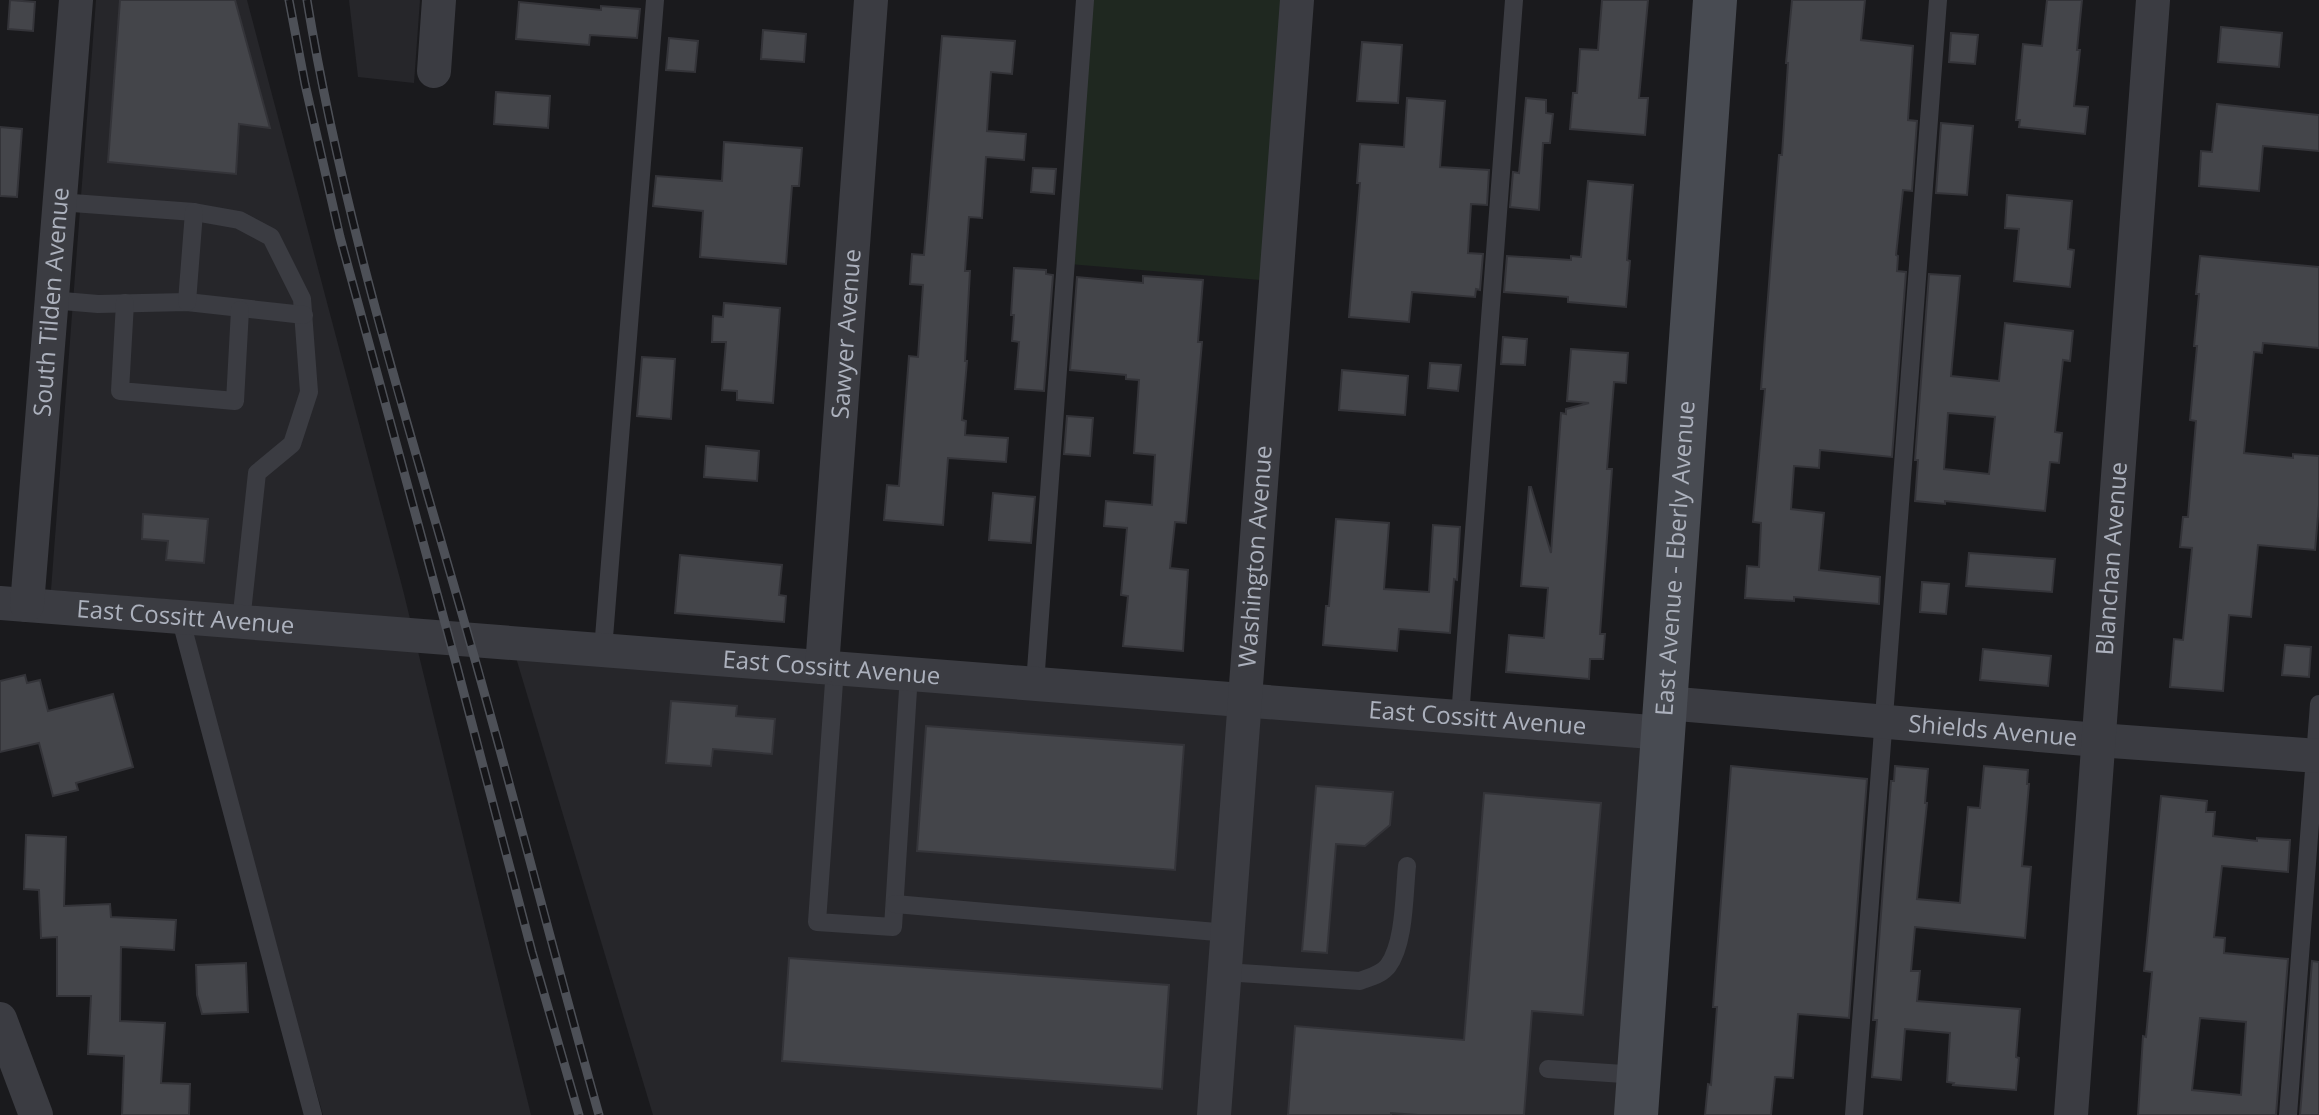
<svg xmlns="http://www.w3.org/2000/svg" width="2319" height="1115" font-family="'Open Sans',sans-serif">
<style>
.built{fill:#26262a}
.green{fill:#1f2820}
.building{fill:#44454a;stroke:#343439;stroke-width:2;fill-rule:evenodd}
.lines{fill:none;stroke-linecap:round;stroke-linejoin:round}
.lane{stroke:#3b3c42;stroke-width:18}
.street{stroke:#3b3c42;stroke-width:34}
.secondary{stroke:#484b52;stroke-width:44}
.rail-casing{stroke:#4d5057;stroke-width:9}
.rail{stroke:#151518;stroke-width:6;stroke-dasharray:18;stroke-linecap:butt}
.labels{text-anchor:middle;stroke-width:7;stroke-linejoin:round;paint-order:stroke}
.street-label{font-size:24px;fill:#acb1bd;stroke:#151518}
</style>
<rect width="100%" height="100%" fill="#1a1a1d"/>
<!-- built -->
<g class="built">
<path d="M 96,0 L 247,0 L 403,590 L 531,1115 L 323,1115 L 175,600 L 51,590 Z"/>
<path d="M 349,0 L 420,0 L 414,83 L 358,77 Z"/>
<path d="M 514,651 L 1673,742 L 1645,1115 L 653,1115 Z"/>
</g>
<!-- green -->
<path class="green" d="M 1089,0 L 1292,0 L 1272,281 L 1069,264 Z"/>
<!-- building -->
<g class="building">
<path d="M 10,0 L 35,2 L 33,31 L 8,29 Z"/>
<path d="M 120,0 L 235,0 L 270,128 L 239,124 L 236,174 L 108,162 Z"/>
<path d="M 1602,0 L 1648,0 L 1639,98 L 1648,98 L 1645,135 L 1570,129 L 1573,93 L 1577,93 L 1580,49 L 1598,50 Z"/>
<path d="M 1792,0 L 1865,0 L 1861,40 L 1913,46 L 1908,120 L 1917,121 L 1912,191 L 1903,190 L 1896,255 L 1898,256 L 1897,271 L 1906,272 L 1892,457 L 1820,450 L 1819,468 L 1794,466 L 1791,509 L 1824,513 L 1819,570 L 1880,577 L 1879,604 L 1794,597 L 1794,601 L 1745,598 L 1747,566 L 1759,567 L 1761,523 L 1753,522 L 1765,389 L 1761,389 L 1771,258 L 1779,155 L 1782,155 L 1788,63 L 1786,63 Z"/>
<path d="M 2047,0 L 2082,0 L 2077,50 L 2080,50 L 2074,106 L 2088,107 L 2085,134 L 2019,127 L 2020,120 L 2016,120 L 2023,44 L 2042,46 Z"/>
<path d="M 519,2 L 601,10 L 601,6 L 640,9 L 637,38 L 590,35 L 589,45 L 516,39 Z"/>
<path d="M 2221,27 L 2282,33 L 2279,67 L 2218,62 Z"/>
<path d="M 763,30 L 806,34 L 804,62 L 761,59 Z"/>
<path d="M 1951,33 L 1978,35 L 1975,64 L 1949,62 Z"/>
<path d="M 942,36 L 1015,41 L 1012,74 L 991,72 L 987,131 L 1026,134 L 1024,160 L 986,157 L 982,218 L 969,217 L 965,271 L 970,271 L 965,361 L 967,361 L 962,420 L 966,421 L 965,435 L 1008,438 L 1006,462 L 948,458 L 943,525 L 884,520 L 887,485 L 899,486 L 909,356 L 918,357 L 923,285 L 910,284 L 911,267 L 912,254 L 924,255 Z"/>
<path d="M 669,38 L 698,41 L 695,72 L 666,70 Z"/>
<path d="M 1362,42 L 1402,45 L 1398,103 L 1357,101 Z"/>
<path d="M 496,92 L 550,96 L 548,128 L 494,124 Z"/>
<path d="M 1407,98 L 1445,101 L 1440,167 L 1489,170 L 1487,205 L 1471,204 L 1468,253 L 1483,254 L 1480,290 L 1476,289 L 1475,297 L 1412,292 L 1409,322 L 1349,317 L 1360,183 L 1357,183 L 1360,144 L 1404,147 Z"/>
<path d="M 1526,98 L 1546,100 L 1546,113 L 1553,114 L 1550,143 L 1543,143 L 1539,210 L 1510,207 L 1513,172 L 1519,173 Z"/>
<path d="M 2217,104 L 2319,115 L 2319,151 L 2263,146 L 2259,191 L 2199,186 L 2201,151 L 2212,152 Z"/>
<path d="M 1941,123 L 1973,126 L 1967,195 L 1936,193 Z"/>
<path d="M 0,127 L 22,129 L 17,197 L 0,196 Z"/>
<path d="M 724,142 L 802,148 L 799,186 L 792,186 L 786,264 L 700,257 L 703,211 L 653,206 L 656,176 L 722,181 Z"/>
<path d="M 1033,168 L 1056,169 L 1054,194 L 1031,192 Z"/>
<path d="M 1588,181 L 1633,185 L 1627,260 L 1630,261 L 1626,307 L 1568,302 L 1568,297 L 1504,292 L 1507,256 L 1571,260 L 1571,256 L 1581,257 Z"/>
<path d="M 2007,195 L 2072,201 L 2068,249 L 2074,250 L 2070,287 L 2014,281 L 2019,229 L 2005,228 Z"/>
<path d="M 2200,256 L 2319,267 L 2319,348 L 2263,343 L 2262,353 L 2254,352 L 2244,453 L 2293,458 L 2293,454 L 2319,456 L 2319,505 L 2315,550 L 2258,545 L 2251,617 L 2229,615 L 2223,691 L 2170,687 L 2174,639 L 2183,640 L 2192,548 L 2180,547 L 2183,517 L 2188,517 L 2196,421 L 2190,420 L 2197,346 L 2194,346 L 2199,294 L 2196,294 Z"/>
<path d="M 1014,268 L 1046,270 L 1046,274 L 1053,275 L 1044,391 L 1015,389 L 1019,342 L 1012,341 L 1014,315 L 1011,315 Z"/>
<path d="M 1929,274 L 1960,276 L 1951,376 L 1999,381 L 2005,323 L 2073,331 L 2070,361 L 2063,360 L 2055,432 L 2062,433 L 2059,463 L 2050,462 L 2045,511 L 1945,501 L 1945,504 L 1915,501 L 1918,460 L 1915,460 ZM 1948,413 L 1995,417 L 1989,474 L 1944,469 Z"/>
<path d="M 1143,276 L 1203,280 L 1198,342 L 1202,342 L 1186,523 L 1175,522 L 1170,568 L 1188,570 L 1183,651 L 1123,646 L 1128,596 L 1121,595 L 1127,528 L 1104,526 L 1106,501 L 1152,505 L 1155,455 L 1134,453 L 1139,380 L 1126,379 L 1126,375 L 1070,370 L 1077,277 L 1143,283 Z"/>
<path d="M 724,303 L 780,308 L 773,403 L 737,400 L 737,391 L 722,390 L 726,342 L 712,342 L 713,316 L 723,317 Z"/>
<path d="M 1503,337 L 1527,339 L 1525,365 L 1501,364 Z"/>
<path d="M 1571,349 L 1628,353 L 1626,383 L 1614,382 L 1607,469 L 1612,469 L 1600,634 L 1605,634 L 1603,659 L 1590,659 L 1589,679 L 1506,672 L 1509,635 L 1544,638 L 1548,588 L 1521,586 L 1529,487 L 1531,487 L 1551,553 L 1561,413 L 1566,414 L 1566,409 L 1589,403 L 1567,401 Z"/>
<path d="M 642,357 L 675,359 L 671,419 L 637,416 Z"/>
<path d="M 1430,363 L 1461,365 L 1458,391 L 1428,388 Z"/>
<path d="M 1342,370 L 1408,376 L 1405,415 L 1339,410 Z"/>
<path d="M 1067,416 L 1093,418 L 1090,456 L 1064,454 Z"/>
<path d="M 706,446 L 759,451 L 757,481 L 704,477 Z"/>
<path d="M 993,493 L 1035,497 L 1031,543 L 989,540 Z"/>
<path d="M 143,514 L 208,519 L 204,563 L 166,560 L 168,541 L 142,539 Z"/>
<path d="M 1336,519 L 1389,523 L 1384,589 L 1429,592 L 1433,525 L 1460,527 L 1457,580 L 1454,579 L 1450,633 L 1399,629 L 1397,651 L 1323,645 L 1326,606 L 1329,606 Z"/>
<path d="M 1969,553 L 2055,559 L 2052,592 L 1966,586 Z"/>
<path d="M 680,555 L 782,565 L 779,595 L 786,596 L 784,622 L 675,613 Z"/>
<path d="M 1922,582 L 1949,584 L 1946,614 L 1920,612 Z"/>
<path d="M 2285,645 L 2311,647 L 2309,677 L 2282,675 Z"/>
<path d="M 1983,649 L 2051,656 L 2048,686 L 1980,680 Z"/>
<path d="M 25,675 L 27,683 L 40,680 L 48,711 L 113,694 L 133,767 L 76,783 L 78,790 L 53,796 L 39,743 L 0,752 L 0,681 Z"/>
<path d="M 671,701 L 737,706 L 736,716 L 775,719 L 772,754 L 713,749 L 711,766 L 666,763 Z"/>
<path d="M 926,726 L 1184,745 L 1175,870 L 917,851 Z"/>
<path d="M 1731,766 L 1867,779 L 1849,1018 L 1798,1014 L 1793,1078 L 1775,1077 L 1771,1115 L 1705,1115 L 1708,1084 L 1711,1085 L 1717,1007 L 1713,1007 Z"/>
<path d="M 1895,766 L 1928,769 L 1925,803 L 1927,803 L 1917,899 L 1960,903 L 1968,807 L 1980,808 L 1984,766 L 2028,770 L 2027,784 L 2029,784 L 2022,866 L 2031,867 L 2025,938 L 1915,927 L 1911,971 L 1920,971 L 1917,1001 L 2020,1009 L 2016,1057 L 2019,1058 L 2016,1090 L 1953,1085 L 1954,1083 L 1947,1082 L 1950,1033 L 1905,1029 L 1901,1080 L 1872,1077 L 1877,1020 L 1873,1020 L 1891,781 L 1894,781 Z"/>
<path d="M 1316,786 L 1393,792 L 1390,825 L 1365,846 L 1336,844 L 1327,953 L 1302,951 Z"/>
<path d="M 1484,793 L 1601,803 L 1583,1015 L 1532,1011 L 1524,1115 L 1418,1115 L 1391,1113 L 1391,1115 L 1288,1115 L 1295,1026 L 1464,1040 Z"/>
<path d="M 2161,796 L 2207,801 L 2206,812 L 2215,812 L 2213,836 L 2257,841 L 2257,838 L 2290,840 L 2288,872 L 2222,866 L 2214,937 L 2225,938 L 2224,953 L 2288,959 L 2276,1115 L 2138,1115 L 2143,1036 L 2146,1037 L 2152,972 L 2144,971 ZM 2200,1018 L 2246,1022 L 2241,1095 L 2192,1090 Z"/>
<path d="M 26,835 L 66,837 L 64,906 L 110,904 L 111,917 L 176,920 L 174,950 L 121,947 L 120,1021 L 165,1023 L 161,1083 L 190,1084 L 189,1115 L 122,1115 L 124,1056 L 88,1054 L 91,996 L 57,996 L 57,937 L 41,938 L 39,890 L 24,889 Z"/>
<path d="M 789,958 L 1169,985 L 1162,1089 L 782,1061 Z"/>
<path d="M 2312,961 L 2319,962 L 2319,1115 L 2300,1115 Z"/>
<path d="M 246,963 L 248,1012 L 202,1014 L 197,995 L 196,965 Z"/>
</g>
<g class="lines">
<!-- lane -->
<g class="lane">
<path d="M 59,202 L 194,212 L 239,220 L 271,237 L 302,299 L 309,392 L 292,444 L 257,473 L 241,622"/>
<path d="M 51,300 L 98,304 L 187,302 L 304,315"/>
<path d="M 187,302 L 194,212"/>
<path d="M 125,303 L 120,391 L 235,401 L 240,310"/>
<path d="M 180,617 L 313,1115"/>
<path d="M 603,650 L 655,0"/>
<path d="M 835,668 L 817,922 L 893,927 L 909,674"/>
<path d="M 1035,684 L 1085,0"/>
<path d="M 1460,717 L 1514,0"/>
<path d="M 895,904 L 1228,933"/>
<path d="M 1225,972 L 1360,981 C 1370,977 1381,975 1388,966 C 1405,943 1404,894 1407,866"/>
<path d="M 1548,1069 L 1639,1075"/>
<path d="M 1854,1115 L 1938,0"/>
<path d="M 2288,1115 L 2319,704"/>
</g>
<!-- street -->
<g class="street">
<path d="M 434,71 L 439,0"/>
<path id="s1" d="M 0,603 L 1664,733"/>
<path id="s2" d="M 27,605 L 76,0"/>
<path id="s3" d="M 822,667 L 871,0"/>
<path id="s4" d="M 1666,703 L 2098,740 L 2319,756"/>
<path d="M 0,1019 L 36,1115"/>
<path id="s5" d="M 1214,1115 L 1297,0"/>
<path id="s6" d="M 2071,1115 L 2153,0"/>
</g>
<!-- secondary -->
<path class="secondary" id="s7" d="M 1636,1115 L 1715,0"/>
<!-- rail casing -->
<g class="rail-casing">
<g id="rail">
<path d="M 289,0 L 305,84 L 340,237 L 457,667 L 532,952 L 579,1115"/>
<path d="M 307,0 C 341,209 404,411 462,614 C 510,780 552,948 599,1115"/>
</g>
</g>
<!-- rail -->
<use href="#rail" class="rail"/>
</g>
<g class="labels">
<!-- street labels -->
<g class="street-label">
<text dy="8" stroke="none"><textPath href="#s2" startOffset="304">South Tilden Avenue</textPath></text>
<text dy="8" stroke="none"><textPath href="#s3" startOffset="334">Sawyer Avenue</textPath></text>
<text dy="8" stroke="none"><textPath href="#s6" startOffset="558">Blanchan Avenue</textPath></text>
<text dy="8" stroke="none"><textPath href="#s5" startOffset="560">Washington Avenue</textPath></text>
<text dy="8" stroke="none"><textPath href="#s7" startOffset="558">East Avenue - Eberly Avenue</textPath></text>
<text dy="8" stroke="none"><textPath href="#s1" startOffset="186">East Cossitt Avenue</textPath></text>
<text dy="8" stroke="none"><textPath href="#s1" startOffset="834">East Cossitt Avenue</textPath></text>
<text dy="8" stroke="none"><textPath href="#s1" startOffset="1482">East Cossitt Avenue</textPath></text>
<text dy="8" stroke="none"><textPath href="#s4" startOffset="328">Shields Avenue</textPath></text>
</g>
</g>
</svg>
